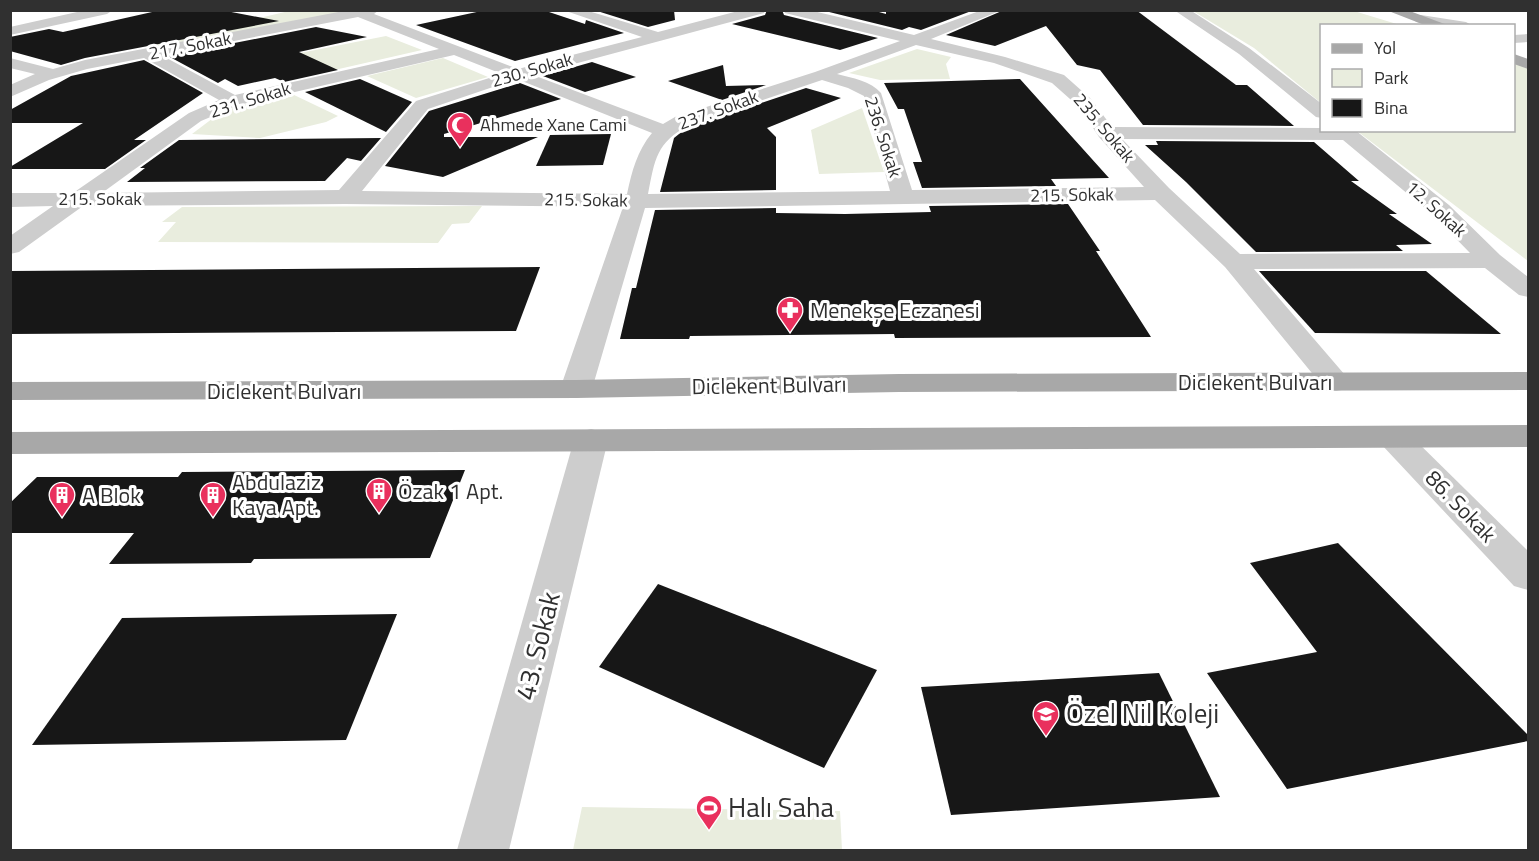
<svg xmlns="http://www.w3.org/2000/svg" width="1539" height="861" font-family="'Titillium Web',sans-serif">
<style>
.green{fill:#e9edde}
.building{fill:#171717}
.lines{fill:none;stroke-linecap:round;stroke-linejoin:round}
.minor{fill:#cdcdcd;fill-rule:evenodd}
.major{fill:#a8a8a8;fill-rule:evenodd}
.labels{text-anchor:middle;stroke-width:6;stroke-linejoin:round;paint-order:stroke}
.far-street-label{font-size:18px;fill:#303030;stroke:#fff}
.far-poi-label{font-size:18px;fill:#303030;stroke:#fff;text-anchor:start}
.poi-label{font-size:22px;fill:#303030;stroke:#fff;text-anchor:start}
.street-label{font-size:22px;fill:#303030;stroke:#fff}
.near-street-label{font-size:27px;fill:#303030;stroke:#fff}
.near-poi-label{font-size:27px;fill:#303030;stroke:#fff;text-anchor:start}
</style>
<rect width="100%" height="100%" fill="#fff"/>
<!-- green -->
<g class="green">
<path d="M 289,11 L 348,11 L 149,49 L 146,45 Z"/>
<path d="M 1193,11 L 1354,11 L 1400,25 L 1322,26 L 1321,103 L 1254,48 Z"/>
<path d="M 386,36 L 422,50 L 317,74 L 280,57 Z"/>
<path d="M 917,49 L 951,57 L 946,64 L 950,79 L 880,80 L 849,73 Z"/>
<path d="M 443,58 L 488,77 L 416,98 L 367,76 Z"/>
<path d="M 1514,63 L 1528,67 L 1528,261 L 1357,131 L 1514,130 Z"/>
<path d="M 292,94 L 338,116 L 326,122 L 260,138 L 192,134 L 225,109 Z"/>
<path d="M 862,108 L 884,172 L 819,174 L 811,130 Z"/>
<path d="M 482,206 L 469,223 L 452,224 L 438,243 L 158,242 L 176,222 L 162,222 L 182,207 Z"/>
<path d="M 582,807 L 840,811 L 842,850 L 573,850 Z"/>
</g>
<!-- building -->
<g class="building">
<path d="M 161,10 L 221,10 L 279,21 L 85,58 L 61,65 L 10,51 L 10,37 L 49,29 L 63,32 Z"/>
<path d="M 486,10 L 543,10 L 585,24 L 586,20 L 624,33 L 515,61 L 416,25 Z"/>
<path d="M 594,10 L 674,10 L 675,20 L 648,27 Z"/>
<path d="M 767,10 L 782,10 L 784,15 L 878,38 L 840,50 L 732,24 L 765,15 Z"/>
<path d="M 821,10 L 872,10 L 886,14 L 886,10 L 974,10 L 921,30 L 909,27 L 902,30 Z"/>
<path d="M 1004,10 L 1136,10 L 1236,85 L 1247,85 L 1294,126 L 1143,125 L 1100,70 L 1077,65 L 1046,26 L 995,46 L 946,35 Z"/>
<path d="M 316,27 L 367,37 L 299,52 L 338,70 L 284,82 L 275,78 L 238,86 L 225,79 L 218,83 L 168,56 Z"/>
<path d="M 144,60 L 203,93 L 134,140 L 146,140 L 105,169 L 10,169 L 10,167 L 83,123 L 10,123 L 10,110 L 71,76 Z"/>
<path d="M 592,62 L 636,77 L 585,92 L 543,76 Z"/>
<path d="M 723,65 L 726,86 L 766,85 L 722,100 L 668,81 Z"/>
<path d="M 360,79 L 412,102 L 386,132 L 305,92 Z"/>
<path d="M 1020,79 L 1109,178 L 1051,179 L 1056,186 L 922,188 L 913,162 L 922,162 L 904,109 L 898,109 L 884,83 Z"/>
<path d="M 520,83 L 561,99 L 444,134 L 444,137 L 538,137 L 443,177 L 385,166 L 429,111 Z"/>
<path d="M 806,88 L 841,98 L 767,128 L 776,137 L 776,190 L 660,192 L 674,138 L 679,134 L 690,127 Z"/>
<path d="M 611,134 L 603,165 L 536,166 L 550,135 Z"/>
<path d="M 381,138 L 361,161 L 347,158 L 325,181 L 127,182 L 145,168 L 140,168 L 179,140 Z"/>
<path d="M 1156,141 L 1314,142 L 1359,181 L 1351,181 L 1397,214 L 1389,214 L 1432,244 L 1396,245 L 1403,251 L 1256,252 L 1186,182 L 1145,145 L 1158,145 Z"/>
<path d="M 1068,204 L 1100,251 L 1096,251 L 1151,337 L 895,338 L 894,334 L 690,336 L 689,339 L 620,339 L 632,288 L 636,288 L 655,210 L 776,208 L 776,213 L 845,214 L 931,212 L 929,206 Z"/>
<path d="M 540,267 L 516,331 L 10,334 L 10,271 Z"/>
<path d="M 1259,271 L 1426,271 L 1501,334 L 1315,333 Z"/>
<path d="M 465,470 L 430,558 L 254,559 L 251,563 L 109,564 L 134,533 L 10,533 L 10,503 L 37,477 L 178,477 L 182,472 Z"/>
<path d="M 1338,543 L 1528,735 L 1528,741 L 1287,789 L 1207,673 L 1317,652 L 1250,563 Z"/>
<path d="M 658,584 L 877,670 L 824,768 L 599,667 Z"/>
<path d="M 397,614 L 346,740 L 32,745 L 122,618 Z"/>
<path d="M 1159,673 L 1220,797 L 951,815 L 921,687 Z"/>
</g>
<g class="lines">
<!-- minor -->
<g class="minor">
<path d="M 86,10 L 113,10 L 107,14 L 10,35 L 10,27 Z"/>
<path d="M 349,10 L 379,10 L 374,14 L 518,69 L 642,37 L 563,10 L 585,10 L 658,32 L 742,10 L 765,10 L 764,13 L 533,75 L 663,124 L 675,117 L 815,72 L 900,41 L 785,13 L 784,10 L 809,10 L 914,35 L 982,10 L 1002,10 L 931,39 L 1005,57 L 1064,75 L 1091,99 L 1112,127 L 1322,128 L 1322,130 L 1355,130 L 1449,205 L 1500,255 L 1528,277 L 1528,297 L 1519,295 L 1485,268 L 1254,269 L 1351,382 L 1347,389 L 1336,391 L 1325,389 L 1225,267 L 1155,200 L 645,208 L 592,389 L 587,396 L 576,398 L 565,396 L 560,389 L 623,207 L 345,204 L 83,206 L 19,252 L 10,254 L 10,236 L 53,206 L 10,207 L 10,193 L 73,193 L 189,113 L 219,100 L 144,58 L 87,69 L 49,80 L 10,97 L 10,85 L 35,74 L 10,68 L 10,58 L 53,69 L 85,60 ZM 358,17 L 439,49 L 235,95 L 161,55 ZM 916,45 L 994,63 L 1052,83 L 1079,107 L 1099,137 L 1144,187 L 912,190 L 881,93 C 871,81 852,78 837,74 ZM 454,55 L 502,74 L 416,101 L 339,190 L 102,193 L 201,121 L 239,105 ZM 517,79 L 652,133 C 637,151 632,171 627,194 L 362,191 L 428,109 ZM 822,80 L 848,88 L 864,96 L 890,191 L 648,194 C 655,159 656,143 689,125 ZM 1122,139 L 1343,140 L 1433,215 L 1470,253 L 1240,254 L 1169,188 Z"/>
<path d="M 1174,10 L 1190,10 L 1249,48 L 1322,104 L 1322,118 L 1316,117 L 1239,54 Z"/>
<path d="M 1421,15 L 1466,22 L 1473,26 L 1436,26 L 1416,22 L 1414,19 L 1416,16 Z"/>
<path d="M 1528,34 L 1528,42 L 1514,43 L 1514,35 Z"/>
<path d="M 1393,426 L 1405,430 L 1528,551 L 1528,590 L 1514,586 L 1381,444 L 1376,437 L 1381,430 Z"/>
<path d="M 591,429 L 603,432 L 608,440 L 509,850 L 457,850 L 574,440 L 579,432 Z"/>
</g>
<!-- major -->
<g class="major">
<path d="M 1386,10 L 1407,10 L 1450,26 L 1427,26 Z"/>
<path d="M 1514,54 L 1528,59 L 1528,69 L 1514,64 Z"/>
<path d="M 1528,372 L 1528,390 L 899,392 L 576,398 L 10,400 L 10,382 L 576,380 L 899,374 Z"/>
<path d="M 1528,425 L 1528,447 L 10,454 L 10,432 Z"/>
</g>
</g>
<!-- icons -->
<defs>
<g id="mosque-pin" transform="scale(1.35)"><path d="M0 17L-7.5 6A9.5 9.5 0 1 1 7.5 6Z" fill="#e9305d" stroke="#fff"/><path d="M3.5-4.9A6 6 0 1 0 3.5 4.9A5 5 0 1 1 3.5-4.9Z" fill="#fff"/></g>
<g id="pharmacy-pin" transform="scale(1.35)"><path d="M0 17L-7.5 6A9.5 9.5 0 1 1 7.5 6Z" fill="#e9305d" stroke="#fff"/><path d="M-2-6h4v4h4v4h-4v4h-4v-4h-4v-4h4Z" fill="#fff"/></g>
<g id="building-pin" transform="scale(1.35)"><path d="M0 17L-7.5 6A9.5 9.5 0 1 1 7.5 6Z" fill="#e9305d" stroke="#fff"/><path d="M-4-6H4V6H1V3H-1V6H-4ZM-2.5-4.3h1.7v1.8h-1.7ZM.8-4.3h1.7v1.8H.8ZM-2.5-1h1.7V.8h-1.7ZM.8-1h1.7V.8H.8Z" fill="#fff"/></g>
<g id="school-pin" transform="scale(1.35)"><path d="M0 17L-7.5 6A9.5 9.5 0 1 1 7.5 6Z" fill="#e9305d" stroke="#fff"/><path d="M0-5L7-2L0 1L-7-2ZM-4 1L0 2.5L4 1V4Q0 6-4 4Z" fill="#fff"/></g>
<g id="stadium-pin" transform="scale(1.35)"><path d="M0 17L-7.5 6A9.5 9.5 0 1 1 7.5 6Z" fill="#e9305d" stroke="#fff"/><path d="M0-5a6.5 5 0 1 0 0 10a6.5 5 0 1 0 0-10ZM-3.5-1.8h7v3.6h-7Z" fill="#fff"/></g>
</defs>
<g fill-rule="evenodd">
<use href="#mosque-pin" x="460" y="125"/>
<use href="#pharmacy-pin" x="790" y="310"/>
<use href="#building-pin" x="379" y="491"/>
<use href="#building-pin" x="62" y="495"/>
<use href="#building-pin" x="213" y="495"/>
<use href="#school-pin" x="1046" y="714"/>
<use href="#stadium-pin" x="709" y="808"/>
</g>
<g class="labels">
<!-- far-street labels -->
<g class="far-street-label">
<text transform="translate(190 46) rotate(-11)" y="6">217. Sokak</text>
<text transform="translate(532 70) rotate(-16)" y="6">230. Sokak</text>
<text transform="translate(250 100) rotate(-17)" y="6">231. Sokak</text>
<text transform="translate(718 110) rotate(-20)" y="6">237. Sokak</text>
<text transform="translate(1104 128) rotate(50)" y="6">235. Sokak</text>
<text transform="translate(883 137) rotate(72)" y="6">236. Sokak</text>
<text transform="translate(1072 195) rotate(-1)" y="6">215. Sokak</text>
<text x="100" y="205">215. Sokak</text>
<text transform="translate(586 200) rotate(1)" y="6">215. Sokak</text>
<text transform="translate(1436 209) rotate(42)" y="6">12. Sokak</text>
</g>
<!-- far-poi labels -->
<g class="far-poi-label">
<text x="480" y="131">Ahmede Xane Cami</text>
</g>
<!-- poi labels -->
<g class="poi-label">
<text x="810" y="318">Menekşe Eczanesi</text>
<text x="232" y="490">Abdulaziz<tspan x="232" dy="25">Kaya Apt.</tspan></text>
<text x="398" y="499">Özak 1 Apt.</text>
<text x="82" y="503">A Blok</text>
</g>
<!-- street labels -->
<g class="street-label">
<text x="1255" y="390">Diclekent Bulvarı</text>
<text transform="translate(769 385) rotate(-1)" y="8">Diclekent Bulvarı</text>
<text x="284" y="399">Diclekent Bulvarı</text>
<text transform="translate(1461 506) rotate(46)" y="8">86. Sokak</text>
</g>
<!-- near-street labels -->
<g class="near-street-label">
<text transform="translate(538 646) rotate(-76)" y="9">43. Sokak</text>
</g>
<!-- near-poi labels -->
<g class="near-poi-label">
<text x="1066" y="723">Özel Nil Koleji</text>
<text x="728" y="817">Halı Saha</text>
</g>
</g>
<!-- border -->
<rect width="1539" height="861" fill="none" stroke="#303030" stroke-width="24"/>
<!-- legend -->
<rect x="1320" y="24" width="195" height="108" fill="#ffffff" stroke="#acacac" stroke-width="1.5"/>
<rect x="1332" y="44" width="30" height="9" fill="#a8a8a8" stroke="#acacac" stroke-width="1.5"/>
<text x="1374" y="54" font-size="18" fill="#303030">Yol</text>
<rect x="1332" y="69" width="30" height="18" fill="#e9edde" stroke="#acacac" stroke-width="1.5"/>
<text x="1374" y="84" font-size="18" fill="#303030">Park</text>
<rect x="1332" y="99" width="30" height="18" fill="#171717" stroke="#acacac" stroke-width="1.5"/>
<text x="1374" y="114" font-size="18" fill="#303030">Bina</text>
</svg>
